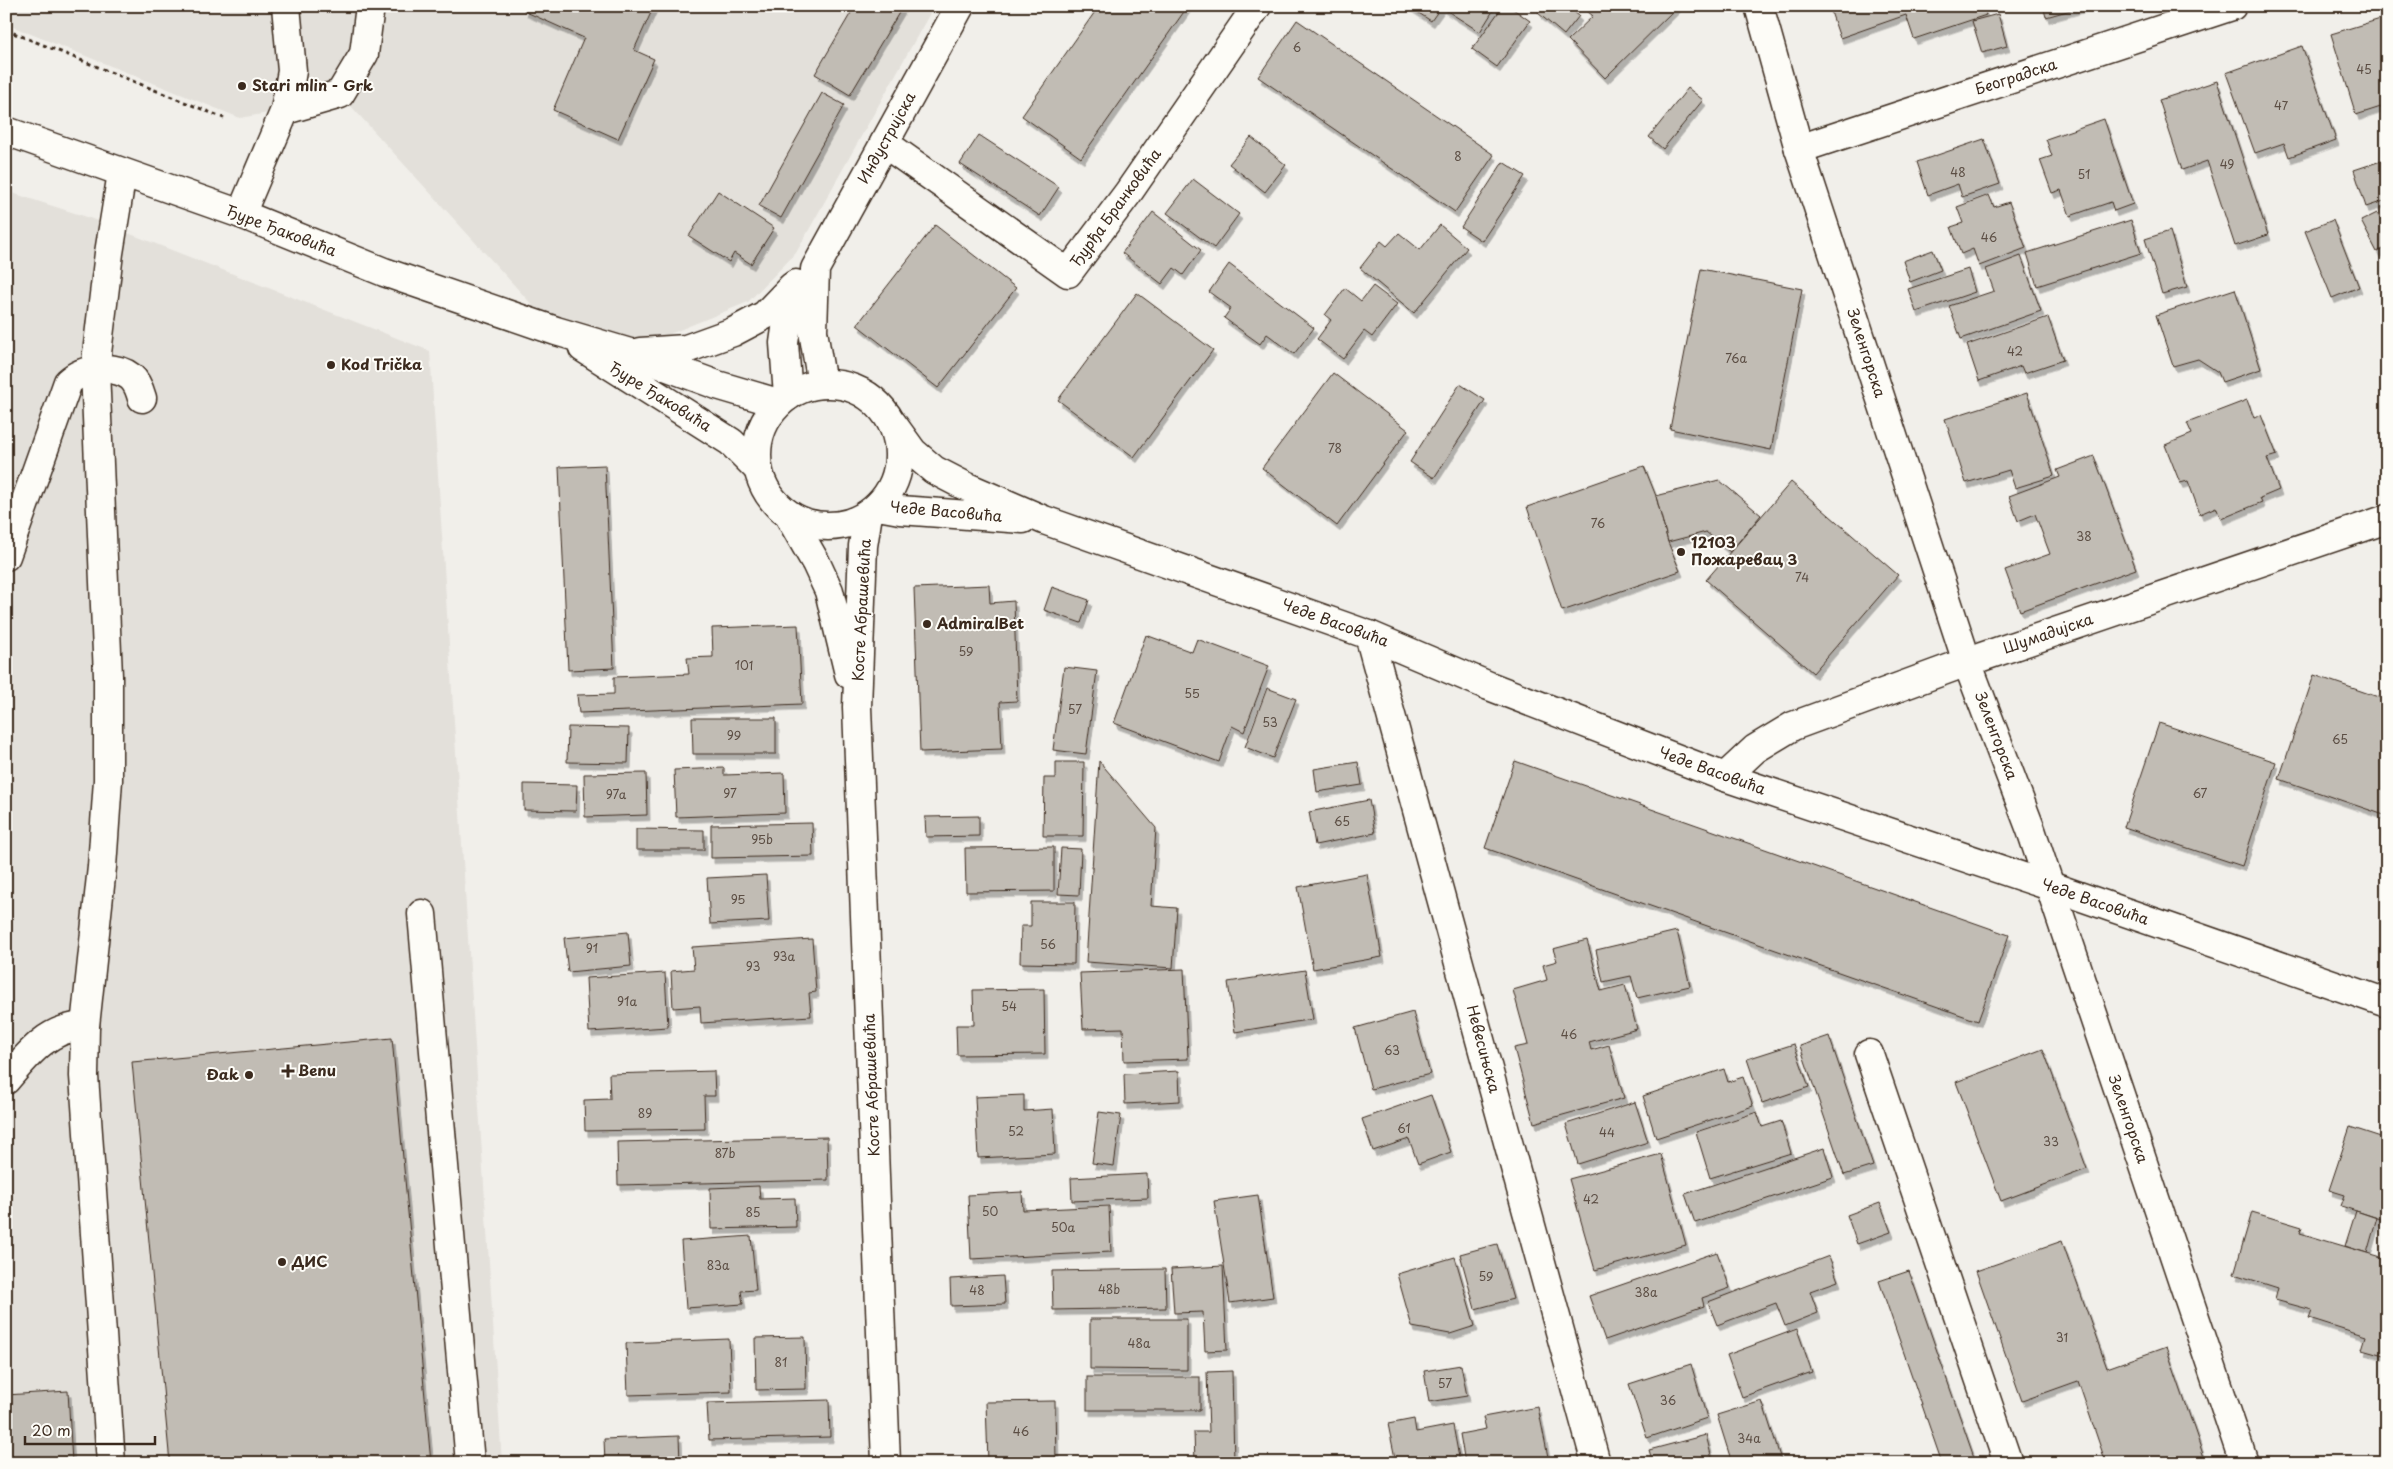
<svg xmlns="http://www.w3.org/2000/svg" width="2393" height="1469" font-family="'Playpen Sans',sans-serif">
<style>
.built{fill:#e3e0da}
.building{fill:#c1bcb4;stroke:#3b2a1e;filter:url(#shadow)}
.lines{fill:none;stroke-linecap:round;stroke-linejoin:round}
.minor-casing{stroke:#3b2a1e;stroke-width:31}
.path{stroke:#3b2a1e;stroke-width:3;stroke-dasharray:4 4;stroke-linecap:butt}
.minor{stroke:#fdfcf7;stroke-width:28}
.poi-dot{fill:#3b2a1e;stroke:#fdfcf7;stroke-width:2}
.labels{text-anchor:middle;stroke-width:4;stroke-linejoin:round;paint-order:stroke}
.number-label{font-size:12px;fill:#5c4e44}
.street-label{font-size:15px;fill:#3b2a1e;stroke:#fdfcf7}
.poi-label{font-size:15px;font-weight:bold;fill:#3b2a1e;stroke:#fdfcf7;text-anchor:start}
</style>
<defs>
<filter id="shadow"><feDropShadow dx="3" dy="5.5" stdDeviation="0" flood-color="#0004"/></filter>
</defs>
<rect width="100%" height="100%" fill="#f1efea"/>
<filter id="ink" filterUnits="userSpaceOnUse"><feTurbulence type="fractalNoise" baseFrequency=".02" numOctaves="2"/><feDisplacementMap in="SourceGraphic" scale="10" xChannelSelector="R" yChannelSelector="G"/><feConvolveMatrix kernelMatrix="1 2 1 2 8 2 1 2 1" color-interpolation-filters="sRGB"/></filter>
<g filter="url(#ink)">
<!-- built -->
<g class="built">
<path d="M 6,6 L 934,6 L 796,253 L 748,302 L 655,340 L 556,331 L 340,94 L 285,110 L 240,118 L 6,24 Z"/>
<path d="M 6,191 L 87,217 L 430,351 L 502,1463 L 6,1463 Z"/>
</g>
<!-- building -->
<g class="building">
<path d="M 526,6 L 654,6 L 634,50 L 654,59 L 618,139 L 553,110 L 584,38 L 524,11 Z"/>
<path d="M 855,6 L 903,6 L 850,95 L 815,74 Z"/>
<path d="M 1099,6 L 1188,6 L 1081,158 L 1022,116 Z"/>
<path d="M 1408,6 L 1496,6 L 1480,32 L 1441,7 L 1431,21 Z"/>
<path d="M 1503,6 L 1509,6 L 1530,21 L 1497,67 L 1472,49 Z"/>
<path d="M 1544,6 L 1567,6 L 1579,16 L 1564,35 L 1538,13 Z"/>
<path d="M 1592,6 L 1678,6 L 1605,78 L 1568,40 L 1593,16 L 1587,11 Z"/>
<path d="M 1829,6 L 1983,6 L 1986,15 L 1914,39 L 1906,15 L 1840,38 Z"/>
<path d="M 2043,6 L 2085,6 L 2046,17 Z"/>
<path d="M 1998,14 L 2007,46 L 1982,53 L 1972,21 Z"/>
<path d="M 2387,17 L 2387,105 L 2356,115 L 2331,34 Z"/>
<path d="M 1297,20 L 1494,155 L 1455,212 L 1258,77 Z"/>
<path d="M 2302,46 L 2336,140 L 2289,157 L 2284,143 L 2255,153 L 2226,73 Z"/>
<path d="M 2217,81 L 2268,235 L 2235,246 L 2207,161 L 2182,170 L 2159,100 Z"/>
<path d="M 1688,88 L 1703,100 L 1663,149 L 1649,137 Z"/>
<path d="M 822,93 L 844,105 L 781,218 L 759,206 Z"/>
<path d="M 2104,119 L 2133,204 L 2114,211 L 2111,202 L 2070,216 L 2061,190 L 2052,193 L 2040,160 L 2052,156 L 2046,139 Z"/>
<path d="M 979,135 L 1059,187 L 1040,216 L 960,164 Z"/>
<path d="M 1251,137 L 1286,165 L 1265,192 L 1229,164 Z"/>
<path d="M 1984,139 L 2000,184 L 1962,197 L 1958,184 L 1928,195 L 1917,162 Z"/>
<path d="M 2387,159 L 2387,200 L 2366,207 L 2354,170 Z"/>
<path d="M 1503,162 L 1525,176 L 1482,241 L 1461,227 Z"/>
<path d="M 1193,179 L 1239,214 L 1214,248 L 1167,213 Z"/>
<path d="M 718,191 L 774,228 L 751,264 L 734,253 L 729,262 L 689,236 Z"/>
<path d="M 1989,195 L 1994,207 L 2009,202 L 2026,248 L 1979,266 L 1973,249 L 1961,254 L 1951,227 L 1963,223 L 1957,207 Z"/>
<path d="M 1153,212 L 1201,250 L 1183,275 L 1174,268 L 1162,284 L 1122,253 Z"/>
<path d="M 2377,213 L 2387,232 L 2387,247 L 2377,252 L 2361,221 Z"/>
<path d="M 2131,220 L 2141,253 L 2037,286 L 2027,253 Z"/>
<path d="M 2333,220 L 2359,287 L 2332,298 L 2305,231 Z"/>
<path d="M 935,225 L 1016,288 L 938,388 L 857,325 Z"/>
<path d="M 1440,225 L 1467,248 L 1414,313 L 1360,268 L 1381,241 L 1387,246 L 1399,233 L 1420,250 Z"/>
<path d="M 2170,231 L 2187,287 L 2162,294 L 2145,239 Z"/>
<path d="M 1933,250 L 1941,270 L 1910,282 L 1903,261 Z"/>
<path d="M 2021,256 L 2041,311 L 1961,339 L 1949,306 L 1994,291 L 1986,269 Z"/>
<path d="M 1229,264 L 1314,328 L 1294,354 L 1267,334 L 1260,344 L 1224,318 L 1231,308 L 1209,292 Z"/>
<path d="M 1701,269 L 1802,289 L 1771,450 L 1670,429 Z"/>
<path d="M 1968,269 L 1975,292 L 1916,312 L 1908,289 Z"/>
<path d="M 1373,286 L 1397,304 L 1372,337 L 1364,331 L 1343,359 L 1317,339 L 1331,320 L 1325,315 L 1345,288 L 1361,301 Z"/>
<path d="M 2235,289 L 2261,369 L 2222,382 L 2218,372 L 2198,359 L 2173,366 L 2156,315 Z"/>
<path d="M 1137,293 L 1213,350 L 1134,457 L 1058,400 Z"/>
<path d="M 2048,317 L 2063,360 L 2024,373 L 2021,366 L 1979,381 L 1967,345 Z"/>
<path d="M 1333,373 L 1408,430 L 1337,526 L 1262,468 Z"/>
<path d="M 1460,384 L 1485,400 L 1434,478 L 1410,462 Z"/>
<path d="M 2027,393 L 2054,476 L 2015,488 L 2009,470 L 1966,483 L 1945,419 Z"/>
<path d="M 2247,400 L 2254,418 L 2261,415 L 2277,455 L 2267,458 L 2279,490 L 2260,498 L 2262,502 L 2221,519 L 2216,507 L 2200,514 L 2188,481 L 2180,483 L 2165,445 L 2192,434 L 2187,423 Z"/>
<path d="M 2094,456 L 2136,569 L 2020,611 L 2005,570 L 2050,554 L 2035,514 L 2018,521 L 2009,496 L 2060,477 L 2057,470 Z"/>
<path d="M 605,465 L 614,668 L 568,670 L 559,467 Z"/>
<path d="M 1644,466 L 1656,496 L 1668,542 L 1680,571 L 1562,611 L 1527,507 Z"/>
<path d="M 1719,480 L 1761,515 L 1730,552 L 1706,532 L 1668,542 L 1656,496 Z"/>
<path d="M 1791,482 L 1898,575 L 1813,673 L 1706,580 Z"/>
<path d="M 989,585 L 990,603 L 1014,601 L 1017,701 L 1000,702 L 1002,749 L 920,752 L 914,588 Z"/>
<path d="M 1052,587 L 1089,600 L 1081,623 L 1044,610 Z"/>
<path d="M 798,625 L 802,704 L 579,713 L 577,695 L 614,694 L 614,677 L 689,674 L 687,658 L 713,657 L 712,628 Z"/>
<path d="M 1146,635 L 1192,652 L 1197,639 L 1269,666 L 1244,732 L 1232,726 L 1219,762 L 1114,723 Z"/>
<path d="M 1064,667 L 1097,671 L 1086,754 L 1053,750 Z"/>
<path d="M 2314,675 L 2387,700 L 2387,816 L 2279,779 Z"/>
<path d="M 1267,688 L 1296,699 L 1273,758 L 1245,747 Z"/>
<path d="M 692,718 L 776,718 L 776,754 L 693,754 Z"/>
<path d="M 2159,723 L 2276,762 L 2242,866 L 2124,827 Z"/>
<path d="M 568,727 L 629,728 L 628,763 L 567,762 Z"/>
<path d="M 1099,761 L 1156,828 L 1151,906 L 1177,908 L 1173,968 L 1086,962 Z"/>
<path d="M 1515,761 L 2009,935 L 1978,1021 L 1485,848 Z"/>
<path d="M 1056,762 L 1084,762 L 1083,836 L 1043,836 L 1044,778 L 1056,778 Z"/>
<path d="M 1358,762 L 1362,785 L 1317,792 L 1314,769 Z"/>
<path d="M 724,768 L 724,775 L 784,773 L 785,813 L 676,817 L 674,770 Z"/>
<path d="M 646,773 L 647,815 L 585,817 L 584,774 Z"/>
<path d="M 524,784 L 577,785 L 576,811 L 524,810 Z"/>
<path d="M 1369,800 L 1375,833 L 1315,845 L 1309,812 Z"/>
<path d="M 979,816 L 979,836 L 926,837 L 925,817 Z"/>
<path d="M 812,823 L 813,856 L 711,858 L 711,825 Z"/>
<path d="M 636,829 L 704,830 L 704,850 L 636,850 Z"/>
<path d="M 1054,847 L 1054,891 L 966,892 L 965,848 Z"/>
<path d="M 1061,848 L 1081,849 L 1079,895 L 1058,894 Z"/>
<path d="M 1367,874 L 1382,957 L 1313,969 L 1298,887 Z"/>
<path d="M 766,875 L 769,921 L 710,924 L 707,878 Z"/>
<path d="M 1031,902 L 1075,902 L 1074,964 L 1020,963 L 1021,926 L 1031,926 Z"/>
<path d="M 1677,931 L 1690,986 L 1637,998 L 1631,976 L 1603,982 L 1596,950 Z"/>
<path d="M 628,932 L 631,966 L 568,972 L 564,938 Z"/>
<path d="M 812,939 L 816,992 L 809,993 L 811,1016 L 701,1023 L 700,1006 L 673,1008 L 671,971 L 694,969 L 692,947 Z"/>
<path d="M 1587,940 L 1601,991 L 1625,985 L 1637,1029 L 1589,1042 L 1591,1050 L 1609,1045 L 1624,1098 L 1534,1123 L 1514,1048 L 1528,1045 L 1513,990 L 1547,980 L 1543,965 L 1557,961 L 1553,949 Z"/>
<path d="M 1184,969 L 1188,1059 L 1124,1061 L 1123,1028 L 1083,1029 L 1080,973 Z"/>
<path d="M 1305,970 L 1313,1019 L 1235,1032 L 1228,982 Z"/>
<path d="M 665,973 L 668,1027 L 589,1032 L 586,978 Z"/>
<path d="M 1044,989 L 1045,1054 L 957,1055 L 956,1025 L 974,1025 L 973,990 Z"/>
<path d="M 1413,1012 L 1430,1074 L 1371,1089 L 1355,1028 Z"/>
<path d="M 1829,1036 L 1873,1166 L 1844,1175 L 1800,1046 Z"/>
<path d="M 392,1038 L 431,1463 L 170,1463 L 132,1062 Z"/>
<path d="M 1794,1044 L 1809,1087 L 1762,1103 L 1747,1059 Z"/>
<path d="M 2043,1049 L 2087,1169 L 2001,1201 L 1956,1082 Z"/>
<path d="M 1724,1069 L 1728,1082 L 1743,1077 L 1753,1106 L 1656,1138 L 1643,1096 Z"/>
<path d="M 714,1071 L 715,1096 L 704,1096 L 705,1129 L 585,1131 L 584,1100 L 610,1099 L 609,1074 Z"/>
<path d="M 1179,1071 L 1180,1101 L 1125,1104 L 1124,1074 Z"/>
<path d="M 1024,1095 L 1024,1111 L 1053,1109 L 1055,1154 L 978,1158 L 975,1097 Z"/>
<path d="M 1431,1095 L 1451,1152 L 1418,1164 L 1409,1139 L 1373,1151 L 1362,1119 Z"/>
<path d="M 1635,1102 L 1648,1142 L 1578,1164 L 1566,1124 Z"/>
<path d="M 1099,1112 L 1121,1115 L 1114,1166 L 1092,1163 Z"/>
<path d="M 1757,1112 L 1762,1127 L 1781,1121 L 1791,1153 L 1710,1178 L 1696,1132 Z"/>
<path d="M 2350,1127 L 2387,1139 L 2387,1221 L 2341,1206 L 2345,1195 L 2329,1190 Z"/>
<path d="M 827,1137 L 828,1180 L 618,1185 L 617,1142 Z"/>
<path d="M 1824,1148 L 1833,1177 L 1695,1223 L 1685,1194 Z"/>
<path d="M 1661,1154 L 1686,1245 L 1595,1270 L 1569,1179 Z"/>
<path d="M 1147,1174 L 1148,1198 L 1072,1201 L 1071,1178 Z"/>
<path d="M 759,1186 L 760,1199 L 795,1198 L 796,1227 L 711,1229 L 710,1188 Z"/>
<path d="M 1022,1192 L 1023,1210 L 1109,1206 L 1111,1252 L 971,1259 L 968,1195 Z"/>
<path d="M 1258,1195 L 1273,1297 L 1230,1303 L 1214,1201 Z"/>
<path d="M 1880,1203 L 1891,1232 L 1857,1244 L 1847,1215 Z"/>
<path d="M 2356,1211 L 2377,1218 L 2367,1253 L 2345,1246 Z"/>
<path d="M 2252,1212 L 2302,1227 L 2300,1233 L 2387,1259 L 2387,1356 L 2362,1349 L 2366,1336 L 2309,1318 L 2312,1310 L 2275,1300 L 2278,1288 L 2234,1274 Z"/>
<path d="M 751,1236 L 756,1290 L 741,1291 L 743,1304 L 686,1308 L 681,1241 Z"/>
<path d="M 2062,1241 L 2107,1368 L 2166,1347 L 2206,1463 L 2106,1463 L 2078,1381 L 2022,1401 L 1976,1271 Z"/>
<path d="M 1497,1244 L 1513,1299 L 1475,1309 L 1460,1254 Z"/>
<path d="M 1717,1252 L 1730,1288 L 1702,1298 L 1704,1306 L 1605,1340 L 1589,1296 Z"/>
<path d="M 1829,1256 L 1838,1281 L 1810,1291 L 1818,1313 L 1785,1326 L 1776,1303 L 1717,1325 L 1708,1302 Z"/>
<path d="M 1455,1257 L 1475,1326 L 1450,1334 L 1412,1327 L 1397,1274 Z"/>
<path d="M 1223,1266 L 1227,1350 L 1205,1351 L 1203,1312 L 1174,1313 L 1171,1269 Z"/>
<path d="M 1165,1269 L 1166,1308 L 1053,1310 L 1052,1271 Z"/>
<path d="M 1909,1271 L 1976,1463 L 1942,1463 L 1879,1281 Z"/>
<path d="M 1003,1276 L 1005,1304 L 951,1306 L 950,1279 Z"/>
<path d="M 1090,1319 L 1187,1319 L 1187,1370 L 1090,1369 Z"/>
<path d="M 1797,1329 L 1812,1372 L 1742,1397 L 1727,1355 Z"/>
<path d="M 805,1337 L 806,1389 L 756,1390 L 755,1338 Z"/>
<path d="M 729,1339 L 731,1392 L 628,1395 L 626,1343 Z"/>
<path d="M 1691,1364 L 1707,1418 L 1647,1438 L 1629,1384 Z"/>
<path d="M 1461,1365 L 1467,1396 L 1429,1402 L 1424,1371 Z"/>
<path d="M 1232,1371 L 1234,1463 L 1195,1463 L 1194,1432 L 1209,1432 L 1207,1372 Z"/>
<rect x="1087" y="1377" width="113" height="33"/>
<path d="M 68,1391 L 72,1463 L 6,1463 L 6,1395 Z"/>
<path d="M 829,1400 L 830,1437 L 709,1440 L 707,1403 Z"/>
<path d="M 1055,1401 L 1056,1463 L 988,1463 L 986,1402 Z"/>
<path d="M 1762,1401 L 1782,1463 L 1732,1463 L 1717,1415 Z"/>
<path d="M 1538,1407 L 1548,1457 L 1515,1463 L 1465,1463 L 1460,1434 L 1486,1429 L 1483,1417 Z"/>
<path d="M 1414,1419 L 1416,1432 L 1453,1425 L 1460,1463 L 1396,1463 L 1388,1424 Z"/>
<path d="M 1706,1435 L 1713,1463 L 1653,1463 L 1649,1450 Z"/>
<path d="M 679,1436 L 680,1463 L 605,1463 L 604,1439 Z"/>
</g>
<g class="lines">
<!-- minor casing -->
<g class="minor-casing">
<g id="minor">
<path d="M 1759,6 L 1799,149 L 1967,662 L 2031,830 L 2244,1463"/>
<path d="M 285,110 L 340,94 L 364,54 L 370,6"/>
<path d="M 6,131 L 241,214 L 384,272 L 556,331 L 630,353 L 717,385 L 778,403"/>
<path d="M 884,143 L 1068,273 L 1128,193 L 1257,6"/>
<path d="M 1799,149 L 2232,6"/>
<path d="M 241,214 L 285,110 L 292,71 L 286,6"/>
<path d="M 583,348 L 731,442 L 758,469"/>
<path d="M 640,352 L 686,349 L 733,332 L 765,315 L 792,287"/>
<circle cx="828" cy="455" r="71"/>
<path d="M 822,384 L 813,331 L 815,269 L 960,6"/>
<path d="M 788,396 L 784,343 L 792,287 L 796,284"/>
<path d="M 892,423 L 913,452 L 934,470 L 965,486 L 1044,520 L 1369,635 L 1489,686 L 1725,777 L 2050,886 L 2387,1003"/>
<path d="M 878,506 L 900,510 L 1023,519"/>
<path d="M 788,514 L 816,563 L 829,591 L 849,674"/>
<path d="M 868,514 L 863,546 L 857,707 L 886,1463"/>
<path d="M 6,556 L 68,382 C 83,368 114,364 131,377 C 137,382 140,391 142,398"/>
<path d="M 1369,635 L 1596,1463"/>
<path d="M 1725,777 L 1755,749 L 1793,726 L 1967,662 L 2387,519"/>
<path d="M 422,914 L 470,1463"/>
<path d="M 1869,1054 L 2008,1463"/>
<path d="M 6,1080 C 28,1054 49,1027 85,1026"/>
<path d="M 111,1463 L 84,1076 L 85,1026 L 102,867 L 108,780 L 108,676 L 95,370 L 109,253 L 122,173"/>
</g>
</g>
<!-- path -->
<path class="path" d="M 6,30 L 224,118"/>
<!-- minor -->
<use href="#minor" class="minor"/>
</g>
</g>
<!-- markers -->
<g class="poi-dot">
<circle cx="242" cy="86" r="5"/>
<circle cx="331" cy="365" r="5"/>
<circle cx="1681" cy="552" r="5"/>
<circle cx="927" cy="624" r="5"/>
<path d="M285.5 1063.5h5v5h5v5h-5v5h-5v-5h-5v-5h5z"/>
<circle cx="249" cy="1075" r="5"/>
<circle cx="282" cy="1262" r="5"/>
</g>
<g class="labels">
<!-- number labels -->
<g class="number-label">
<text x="1297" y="52">6</text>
<text x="2364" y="74">45</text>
<text x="2281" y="110">47</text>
<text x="1458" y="161">8</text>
<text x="2227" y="169">49</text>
<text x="1958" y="177">48</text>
<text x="2084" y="179">51</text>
<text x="1989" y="242">46</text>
<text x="2015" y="356">42</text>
<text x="1736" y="363">76a</text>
<text x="1335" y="453">78</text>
<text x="1598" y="528">76</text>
<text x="2084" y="541">38</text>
<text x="1802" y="582">74</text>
<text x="966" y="656">59</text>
<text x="744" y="670">101</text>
<text x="1192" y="698">55</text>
<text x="1075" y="714">57</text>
<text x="1270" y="727">53</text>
<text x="734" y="740">99</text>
<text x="2340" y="744">65</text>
<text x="730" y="798">97</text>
<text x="2200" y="798">67</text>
<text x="616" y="799">97a</text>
<text x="1342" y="826">65</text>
<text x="762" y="844">95b</text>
<text x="738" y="904">95</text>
<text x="1048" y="949">56</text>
<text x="592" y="953">91</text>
<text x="784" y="961">93a</text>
<text x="753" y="971">93</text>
<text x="627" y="1006">91a</text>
<text x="1009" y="1011">54</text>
<text x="1569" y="1039">46</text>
<text x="1392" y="1055">63</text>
<text x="645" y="1118">89</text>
<text x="1404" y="1133">61</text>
<text x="1016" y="1136">52</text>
<text x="1607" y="1137">44</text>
<text x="2051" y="1146">33</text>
<text x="725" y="1158">87b</text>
<text x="1591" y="1204">42</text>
<text x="990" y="1216">50</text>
<text x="753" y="1217">85</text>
<text x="1063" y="1232">50a</text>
<text x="718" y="1270">83a</text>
<text x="1486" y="1281">59</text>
<text x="1109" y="1294">48b</text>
<text x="977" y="1295">48</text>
<text x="1646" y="1297">38a</text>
<text x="2062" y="1342">31</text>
<text x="1139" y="1348">48a</text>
<text x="781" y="1367">81</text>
<text x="1445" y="1388">57</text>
<text x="1668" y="1405">36</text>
<text x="1021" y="1436">46</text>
<text x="1749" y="1443">34a</text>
</g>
<!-- street labels -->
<g class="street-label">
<text transform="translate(2016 77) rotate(-18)" y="5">Београдска</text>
<text transform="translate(887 138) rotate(-61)" y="5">Индустријска</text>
<text transform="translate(1116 208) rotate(-54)" y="5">Ђурђа Бранковића</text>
<text transform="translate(281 231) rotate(21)" y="5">Ђуре Ђаковића</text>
<text transform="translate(1866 353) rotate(72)" y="5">Зеленгорска</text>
<text transform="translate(660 397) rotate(32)" y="5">Ђуре Ђаковића</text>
<text transform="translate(946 512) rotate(5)" y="5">Чеде Васовића</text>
<text transform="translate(862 610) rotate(-87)" y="5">Косте Абрашевића</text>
<text transform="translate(1335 623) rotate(20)" y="5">Чеде Васовића</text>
<text transform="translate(2048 634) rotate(-19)" y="5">Шумадијска</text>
<text transform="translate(1996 736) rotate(69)" y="5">Зеленгорска</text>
<text transform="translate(1712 771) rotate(20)" y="5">Чеде Васовића</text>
<text transform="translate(2095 902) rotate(19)" y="5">Чеде Васовића</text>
<text transform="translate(1483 1049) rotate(75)" y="5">Невесињска</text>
<text transform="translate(872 1085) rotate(-92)" y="5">Косте Абрашевића</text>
<text transform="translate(2128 1119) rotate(71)" y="5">Зеленгорска</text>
</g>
<!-- poi labels -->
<g class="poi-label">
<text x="252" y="91">Stari mlin - Grk</text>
<text x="341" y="370">Kod Trička</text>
<text x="1691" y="548">12103<tspan x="1691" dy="17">Пожаревац 3</tspan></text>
<text x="937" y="629">AdmiralBet</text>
<text x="298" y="1076">Benu</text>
<text x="239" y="1080" text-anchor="end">Đak</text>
<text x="292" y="1267">ДИС</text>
</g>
</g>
<!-- margin -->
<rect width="2393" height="1469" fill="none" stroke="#fdfcf7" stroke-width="25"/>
<rect x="12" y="12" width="2368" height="1444" fill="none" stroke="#3b2a1e" stroke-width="2" filter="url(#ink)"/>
<!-- scale -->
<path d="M25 1436v8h130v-8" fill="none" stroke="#3b2a1e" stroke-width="2.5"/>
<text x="32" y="1436" font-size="15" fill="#3b2a1e" stroke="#fdfcf7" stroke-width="4" paint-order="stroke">20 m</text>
</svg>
